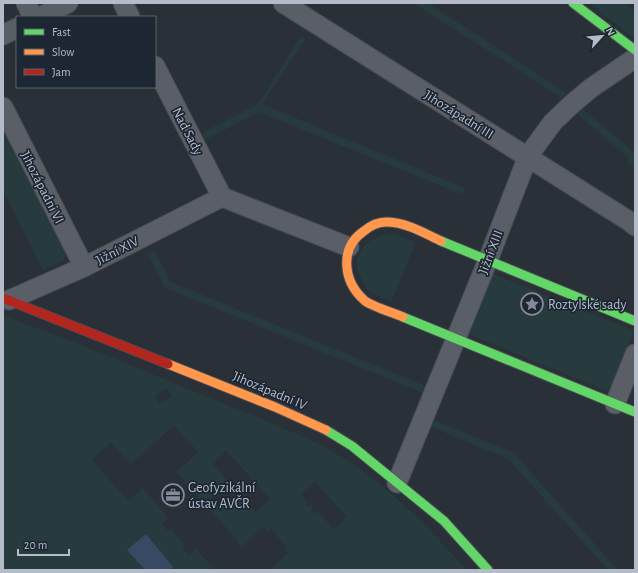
<svg xmlns="http://www.w3.org/2000/svg" width="638" height="573" font-family="'Alegreya Sans',sans-serif">
<style>
.green{fill:#273a3e;fill-rule:evenodd}
.water{fill:#384963}
.lines{fill:none;stroke-linecap:round;stroke-linejoin:round}
.street-casing{stroke:#484c53;stroke-width:21}
.fast-casing{stroke:#484c53;stroke-width:11}
.slow-casing{stroke:#484c53;stroke-width:11}
.jam-casing{stroke:#484c53;stroke-width:11}
.street{stroke:#5a5e66;stroke-width:19}
.fast{stroke:#63d668;stroke-width:9}
.slow{stroke:#ff974d;stroke-width:9}
.jam{stroke:#b3261e;stroke-width:9}
.labels{text-anchor:middle;stroke-width:3.5;stroke-linejoin:round;paint-order:stroke}
.street-label{font-size:14px;fill:#b4bcc9;stroke:#1d2633}
.poi-label{font-size:14px;fill:#b4bcc9;stroke:#1d2633;text-anchor:start}
</style>
<rect width="100%" height="100%" fill="#2a3038"/>
<!-- green -->
<g class="green">
<path d="M 413,3 L 428,3 L 568,94 L 562,98 Z"/>
<path d="M 589,3 L 624,3 L 635,11 L 635,39 Z"/>
<path d="M 301,36 L 305,39 L 262,104 L 465,188 L 463,195 L 259,112 L 205,140 L 202,133 L 258,104 Z"/>
<path d="M 580,107 L 635,153 L 635,165 L 634,167 L 627,163 L 629,158 L 575,112 Z"/>
<path d="M 3,123 L 67,250 L 63,261 L 43,270 L 3,189 Z"/>
<path d="M 389,234 L 395,234 L 416,242 L 391,302 C 384,298 375,295 369,291 C 366,288 364,284 362,280 C 348,257 365,237 389,234 Z"/>
<path d="M 155,251 L 171,282 L 426,386 L 423,393 L 165,288 L 148,254 Z"/>
<path d="M 491,273 L 634,331 L 610,389 L 607,391 L 466,333 Z"/>
<path d="M 3,316 L 64,338 L 274,424 C 282,429 291,431 299,435 C 315,442 331,450 345,459 C 392,489 430,530 467,570 L 269,570 L 288,553 L 284,548 L 286,546 L 271,529 L 268,531 L 264,526 L 241,547 L 238,543 L 239,542 L 178,474 L 176,474 L 175,473 L 198,452 L 174,426 L 130,464 L 111,442 L 92,460 L 128,501 L 143,488 L 168,518 L 162,524 L 168,531 L 171,529 L 185,545 L 182,547 L 189,555 L 196,549 L 215,570 L 170,570 L 173,567 L 128,550 L 145,570 L 3,570 ZM 166,388 L 172,396 L 160,404 L 155,396 ZM 226,450 L 270,499 L 255,512 L 238,493 L 221,508 L 211,497 L 228,481 L 212,463 ZM 314,481 L 347,517 L 334,529 L 316,510 L 314,513 L 311,509 L 313,507 L 311,505 L 308,507 L 305,503 L 307,501 L 301,494 Z"/>
<path d="M 432,419 L 514,453 L 618,570 L 608,570 L 508,459 L 429,426 Z"/>
</g>
<!-- water -->
<path class="water" d="M 146,534 L 173,567 L 170,570 L 145,570 L 127,550 Z"/>
<g class="lines">
<!-- street casing -->
<g class="street-casing">
<g id="street">
<path d="M 26,3 L 33,17"/>
<path d="M 123,3 L 130,17"/>
<path d="M 283,3 L 629,221 L 635,226"/>
<path d="M 40,17 L 68,3"/>
<path d="M 3,35 L 17,28"/>
<path d="M 155,66 L 222,197"/>
<path d="M 3,107 L 84,267"/>
<path d="M 222,197 L 349,247"/>
<path d="M 9,300 L 84,267 L 222,197"/>
<path d="M 615,404 L 635,354"/>
<path d="M 397,483 L 488,260 L 528,156 L 553,122 L 572,104 L 591,88 L 635,58"/>
</g>
</g>
<!-- fast casing -->
<g class="fast-casing">
<g id="fast">
<path d="M 573,3 L 635,50"/>
<path d="M 441,241 L 635,321"/>
<path d="M 403,317 L 635,412"/>
<path d="M 326,430 L 352,446 L 444,521 L 488,570"/>
</g>
</g>
<!-- slow casing -->
<g class="slow-casing">
<g id="slow">
<path d="M 403,317 C 394,313 370,306 364,300 C 343,281 339,248 364,231 C 370,226 378,222 386,222 C 406,222 424,233 441,241"/>
<path d="M 168,364 L 275,407 L 326,430"/>
</g>
</g>
<!-- jam casing -->
<g class="jam-casing">
<path id="jam" d="M 3,298 L 168,364"/>
</g>
<!-- street -->
<use href="#street" class="street"/>
<!-- fast -->
<use href="#fast" class="fast"/>
<!-- slow -->
<use href="#slow" class="slow"/>
<!-- jam -->
<use href="#jam" class="jam"/>
</g>
<!-- icons -->
<defs>
<g id="sight-ring" transform="scale(1.15)"><circle r="9.5" fill="#1d2633" stroke="#848b96" stroke-width="1.5"/><path d="M0-6L1.8-2.2L6-1.7L2.9 1.2L3.7 5.4L0 3.3L-3.7 5.4L-2.9 1.2L-6-1.7L-1.8-2.2Z" fill="#848b96"/></g>
<g id="office-ring" transform="scale(1.15)"><circle r="9.5" fill="#1d2633" stroke="#848b96" stroke-width="1.5"/><path d="M-6-3h4V-5.5h4V-3h4V5H-6ZM-1-4.5V-3h2v-1.5ZM-6 0V1H6V0Z" fill="#848b96"/></g>
</defs>
<g fill-rule="evenodd">
<use href="#sight-ring" x="532" y="304"/>
<use href="#office-ring" x="173" y="495"/>
</g>
<g class="labels">
<!-- street labels -->
<g class="street-label">
<text transform="translate(459 114) rotate(32)" y="5">Jihozápadní III</text>
<text transform="translate(188 131) rotate(63)" y="5">Nad Sady</text>
<text transform="translate(43 187) rotate(63)" y="5">Jihozápadni VI</text>
<text transform="translate(117 250) rotate(-27)" y="5">Jižní XIV</text>
<text transform="translate(490 252) rotate(-69)" y="5">Jižní XIII</text>
<text transform="translate(270 390) rotate(23)" y="5">Jihozápadní IV</text>
</g>
<!-- poi labels -->
<g class="poi-label">
<text x="548" y="309">Roztylské sady</text>
<text x="188" y="492">Geofyzikální<tspan x="188" dy="16">ústav AVČR</tspan></text>
</g>
</g>
<!-- border -->
<rect width="638" height="573" fill="none" stroke="#b4bcc9" stroke-width="8"/>
<!-- legend -->
<rect x="16" y="16" width="140" height="72" fill="#1d2633" stroke="#59626f"/>
<rect x="24" y="29" width="20" height="6" fill="#63d668" stroke="#59626f"/>
<text x="52" y="36" font-size="12" fill="#b4bcc9">Fast</text>
<rect x="24" y="49" width="20" height="6" fill="#ff974d" stroke="#59626f"/>
<text x="52" y="56" font-size="12" fill="#b4bcc9">Slow</text>
<rect x="24" y="69" width="20" height="6" fill="#b3261e" stroke="#59626f"/>
<text x="52" y="76" font-size="12" fill="#b4bcc9">Jam</text>
<!-- north arrow -->
<g transform="translate(602 36) rotate(63)" stroke="#1d2633" stroke-width="3" paint-order="stroke">
<path d="M0-3L7 15L0 10L-7 15Z" fill="#b4bcc9"/>
<text y="-6" font-size="11" font-weight="bold" text-anchor="middle" fill="#b4bcc9">N</text>
</g>
<!-- scale -->
<path d="M18 549v6h51v-6" fill="none" stroke="#b4bcc9" stroke-width="2"/>
<text x="24" y="549" font-size="12" fill="#b4bcc9" stroke="#1d2633" stroke-width="3" paint-order="stroke">20 m</text>
</svg>
